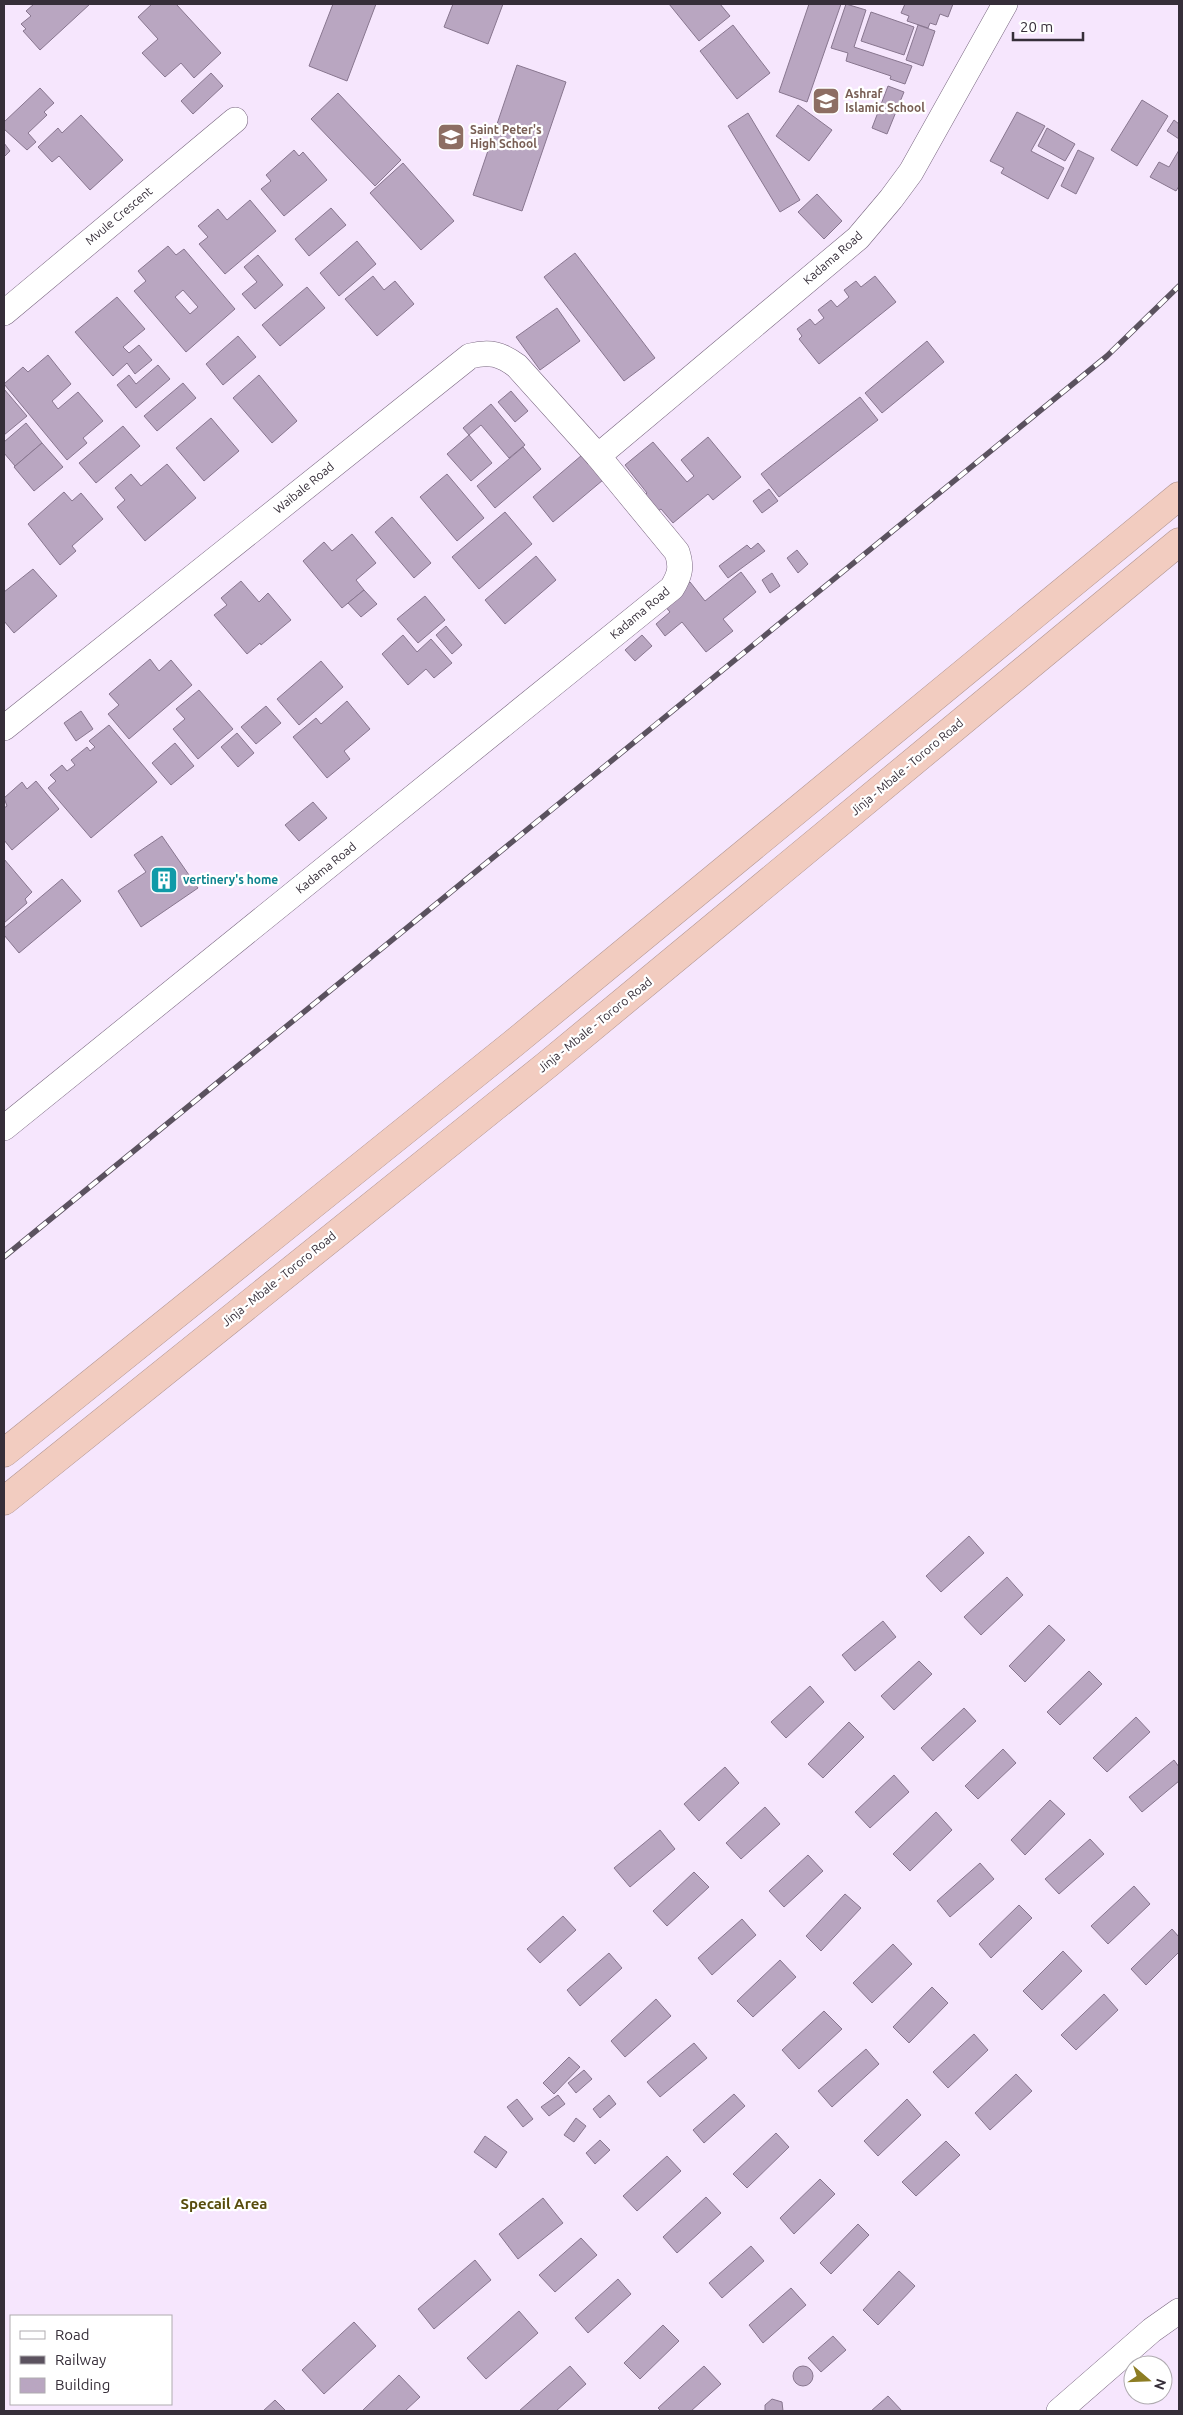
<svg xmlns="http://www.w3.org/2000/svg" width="1183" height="2415" font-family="Ubuntu,sans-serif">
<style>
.building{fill:#b9a6c1;stroke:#88768f;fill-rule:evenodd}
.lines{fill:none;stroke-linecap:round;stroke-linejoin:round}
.minor-casing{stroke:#78667f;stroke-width:26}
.highway-casing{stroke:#b09591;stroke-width:29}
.minor{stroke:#fff;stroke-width:25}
.highway{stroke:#f2ccc0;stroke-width:28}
.rail-casing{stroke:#5b525f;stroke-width:5.5}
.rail{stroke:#fff;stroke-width:4;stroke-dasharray:11;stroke-linecap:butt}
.labels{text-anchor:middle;stroke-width:4.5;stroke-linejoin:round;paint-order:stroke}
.education-label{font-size:12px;font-weight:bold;fill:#785e54;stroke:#fff;text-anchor:start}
.street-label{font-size:12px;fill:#362e39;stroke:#fff}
.culture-label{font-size:12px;font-weight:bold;fill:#0d838f;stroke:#fff;text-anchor:start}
.quarter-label{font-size:15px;font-weight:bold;fill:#574b0b;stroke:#fff}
</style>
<rect width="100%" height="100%" fill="#f6e6fd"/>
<!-- building -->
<g class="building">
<path d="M 34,4 L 90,4 L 40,50 L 23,31 L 26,29 L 21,24 L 31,16 L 26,11 Z"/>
<path d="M 152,4 L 176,4 L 221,53 L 194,78 L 181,63 L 165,77 L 142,53 L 158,39 L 138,17 Z"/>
<path d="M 333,4 L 376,4 L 347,81 L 309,66 Z"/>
<path d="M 453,4 L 503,4 L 488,44 L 444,27 Z"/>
<path d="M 669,4 L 720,4 L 730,16 L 699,41 Z"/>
<path d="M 809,4 L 841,4 L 807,102 L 779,92 Z"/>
<path d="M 846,4 L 866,10 L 854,47 L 912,66 L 905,84 L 890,79 L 891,76 L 846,61 L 848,53 L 831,48 Z"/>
<path d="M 905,4 L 953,4 L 948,17 L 940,14 L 936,25 L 930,23 L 928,28 L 907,21 L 909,16 L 901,13 Z"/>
<path d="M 871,12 L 914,27 L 904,55 L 861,41 Z"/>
<path d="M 733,25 L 770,73 L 737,99 L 700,51 Z"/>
<path d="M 918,25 L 935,31 L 923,66 L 906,60 Z"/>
<path d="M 517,65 L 566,82 L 522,211 L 473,195 Z"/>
<path d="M 211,73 L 223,86 L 193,114 L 181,101 Z"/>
<path d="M 888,86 L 904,92 L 887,134 L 872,128 Z"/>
<path d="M 40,88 L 54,103 L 44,112 L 47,115 L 28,133 L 36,142 L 27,150 L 4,129 L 4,122 Z"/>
<path d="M 338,93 L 401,160 L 375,186 L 311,119 Z"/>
<path d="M 1142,100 L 1168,116 L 1137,166 L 1111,150 Z"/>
<path d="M 798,105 L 832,130 L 809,161 L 776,136 Z"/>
<path d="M 1017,112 L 1045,126 L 1031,151 L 1064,168 L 1048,199 L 1001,173 L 1004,168 L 990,161 Z"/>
<path d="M 748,113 L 800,200 L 780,212 L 728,126 Z"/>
<path d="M 81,115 L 123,160 L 90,190 L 59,156 L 52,162 L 38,147 L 58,128 L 62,133 Z"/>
<path d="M 1174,120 L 1179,124 L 1179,139 L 1167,131 Z"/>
<path d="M 1047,128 L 1075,144 L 1065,161 L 1038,146 Z"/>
<path d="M 4,143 L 10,151 L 4,157 Z"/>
<path d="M 294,150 L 299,156 L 303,152 L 327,180 L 284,216 L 261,189 L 271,181 L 266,175 Z"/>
<path d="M 1078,150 L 1094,158 L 1076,194 L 1061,186 Z"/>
<path d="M 1179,150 L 1179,186 L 1176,191 L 1150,177 L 1159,162 L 1169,167 Z"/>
<path d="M 403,163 L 454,221 L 421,250 L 370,193 Z"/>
<path d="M 817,194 L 842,221 L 824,239 L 798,212 Z"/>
<path d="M 250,200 L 276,231 L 225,274 L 199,244 L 208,237 L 198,226 L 218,209 L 227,220 Z"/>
<path d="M 331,208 L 346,225 L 309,256 L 295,239 Z"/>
<path d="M 357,241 L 376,264 L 339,296 L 320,273 Z"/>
<path d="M 168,246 L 176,255 L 184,249 L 235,309 L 186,352 L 134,291 L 146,281 L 138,271 ZM 183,290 L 198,307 L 190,314 L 175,297 Z"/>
<path d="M 575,253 L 655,358 L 624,381 L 544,277 Z"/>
<path d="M 258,255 L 283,285 L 255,309 L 242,294 L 257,282 L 244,267 Z"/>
<path d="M 373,276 L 384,290 L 395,281 L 414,304 L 377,336 L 345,299 Z"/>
<path d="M 875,276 L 896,302 L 819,364 L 799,339 L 802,336 L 797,329 L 810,319 L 815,325 L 824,318 L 818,310 L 831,300 L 837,307 L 849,297 L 844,290 L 856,281 L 861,287 Z"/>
<path d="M 307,287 L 325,308 L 280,346 L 262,325 Z"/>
<path d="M 117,297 L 145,329 L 123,347 L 129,353 L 139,345 L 152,360 L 135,374 L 127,363 L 113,376 L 75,332 Z"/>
<path d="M 557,308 L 580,341 L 540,370 L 516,337 Z"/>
<path d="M 238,336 L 256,357 L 223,385 L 206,364 Z"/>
<path d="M 927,341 L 944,362 L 882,413 L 865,393 Z"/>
<path d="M 48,355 L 71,384 L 52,401 L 58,409 L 78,392 L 103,421 L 83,438 L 87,443 L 67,460 L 4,384 L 23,367 L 28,372 Z"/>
<path d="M 158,365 L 170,379 L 136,408 L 117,385 L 129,375 L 136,384 Z"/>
<path d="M 259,375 L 297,421 L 272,443 L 233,398 Z"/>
<path d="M 183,383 L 196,398 L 157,431 L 144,416 Z"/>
<path d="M 4,389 L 27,416 L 4,435 Z"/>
<path d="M 511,391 L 528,411 L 515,422 L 498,402 Z"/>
<path d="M 860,397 L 878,420 L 779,497 L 761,474 Z"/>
<path d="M 491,404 L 525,445 L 509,458 L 481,425 L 469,435 L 463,428 Z"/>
<path d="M 211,418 L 239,451 L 204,481 L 176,448 Z"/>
<path d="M 26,423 L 42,443 L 15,466 L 4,453 L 4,442 Z"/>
<path d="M 123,426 L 140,446 L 96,483 L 79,463 Z"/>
<path d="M 469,435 L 492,463 L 471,481 L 447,454 Z"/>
<path d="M 708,437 L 741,477 L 713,500 L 708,494 L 673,523 L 661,509 L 655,513 L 642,498 L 647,493 L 625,465 L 653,442 L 687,482 L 694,476 L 681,460 Z"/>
<path d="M 42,443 L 63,467 L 34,491 L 14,467 Z"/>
<path d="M 523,447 L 541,469 L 495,508 L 477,486 Z"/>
<path d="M 582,455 L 603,480 L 553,522 L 533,497 Z"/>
<path d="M 167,464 L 196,498 L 145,541 L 117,507 L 125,500 L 115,488 L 131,474 L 141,486 Z"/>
<path d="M 447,474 L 484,518 L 457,541 L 420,497 Z"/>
<path d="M 769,489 L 778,501 L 762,513 L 753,501 Z"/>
<path d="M 64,492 L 72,501 L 81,493 L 103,519 L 72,546 L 76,551 L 60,565 L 28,524 Z"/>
<path d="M 505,512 L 532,544 L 479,589 L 452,557 Z"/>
<path d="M 392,517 L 431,563 L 414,578 L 375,532 Z"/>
<path d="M 352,534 L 376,563 L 356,580 L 364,590 L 342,608 L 303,561 L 324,542 L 332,551 Z"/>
<path d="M 758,543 L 765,551 L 728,578 L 719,566 L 747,545 L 751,549 Z"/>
<path d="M 797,550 L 808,564 L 798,573 L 787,558 Z"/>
<path d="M 536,556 L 556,580 L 505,624 L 485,600 Z"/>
<path d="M 33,569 L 57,596 L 14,633 L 4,621 L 4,592 Z"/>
<path d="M 741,572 L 756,592 L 723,619 L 733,631 L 706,652 L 682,622 L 665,636 L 656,624 L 670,612 L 663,604 L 690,582 L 705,601 Z"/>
<path d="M 772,573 L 780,586 L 770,593 L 762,580 Z"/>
<path d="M 241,581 L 259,602 L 268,593 L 291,620 L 261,645 L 260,643 L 247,654 L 214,615 L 227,605 L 221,598 Z"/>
<path d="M 364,590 L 377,604 L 361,617 L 348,603 Z"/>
<path d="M 425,596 L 445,620 L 418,643 L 397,619 Z"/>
<path d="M 446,626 L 462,645 L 452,654 L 436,635 Z"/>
<path d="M 403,635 L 417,652 L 431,639 L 452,663 L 434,678 L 426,669 L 408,685 L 382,654 Z"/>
<path d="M 642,635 L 652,646 L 635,661 L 625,650 Z"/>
<path d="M 150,659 L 159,671 L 171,660 L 192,685 L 129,739 L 108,714 L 119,705 L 109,694 Z"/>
<path d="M 321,661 L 343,687 L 299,725 L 277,699 Z"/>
<path d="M 199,690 L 233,729 L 198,759 L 173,729 L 185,719 L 176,709 Z"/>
<path d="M 347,701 L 370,729 L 344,751 L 350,759 L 327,778 L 293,737 L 316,718 L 321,724 Z"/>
<path d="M 266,706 L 281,723 L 256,744 L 241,727 Z"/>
<path d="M 81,711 L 93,729 L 76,741 L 64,723 Z"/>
<path d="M 109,725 L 157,782 L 91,838 L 48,788 L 56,781 L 50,775 L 62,765 L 67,771 L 75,765 L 71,760 L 87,747 L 90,751 L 95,747 L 89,741 Z"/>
<path d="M 237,733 L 254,753 L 238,767 L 221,747 Z"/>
<path d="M 175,743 L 194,766 L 171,785 L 152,763 Z"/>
<path d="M 36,781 L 59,809 L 12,850 L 4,840 L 4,808 L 7,806 L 4,798 L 22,782 L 27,789 Z"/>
<path d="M 313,802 L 327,818 L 299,841 L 285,825 Z"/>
<path d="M 162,836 L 198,888 L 141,927 L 118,891 L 146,872 L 134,855 Z"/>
<path d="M 4,859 L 32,892 L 25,899 L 27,903 L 4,923 Z"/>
<path d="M 62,879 L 81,901 L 19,953 L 4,935 L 4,928 Z"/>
<path d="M 969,1536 L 984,1553 L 941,1592 L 926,1576 Z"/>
<path d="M 1007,1577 L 1023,1595 L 981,1635 L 964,1617 Z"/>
<path d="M 883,1621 L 896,1637 L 855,1671 L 842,1655 Z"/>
<path d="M 1049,1625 L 1065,1640 L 1025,1682 L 1009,1666 Z"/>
<path d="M 919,1661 L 932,1674 L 894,1710 L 881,1696 Z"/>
<path d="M 1089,1671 L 1102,1684 L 1060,1725 L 1047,1712 Z"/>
<path d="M 810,1686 L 824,1702 L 786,1738 L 771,1722 Z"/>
<path d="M 964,1708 L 976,1721 L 933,1761 L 921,1748 Z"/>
<path d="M 1136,1717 L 1150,1732 L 1107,1772 L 1093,1758 Z"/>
<path d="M 849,1722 L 864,1737 L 823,1778 L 808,1764 Z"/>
<path d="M 1003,1749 L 1016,1763 L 978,1799 L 965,1786 Z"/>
<path d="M 1174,1760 L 1179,1767 L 1179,1781 L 1142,1812 L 1129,1797 Z"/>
<path d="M 725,1767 L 739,1783 L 699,1821 L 684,1804 Z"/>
<path d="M 894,1775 L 909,1792 L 870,1828 L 855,1812 Z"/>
<path d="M 1050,1800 L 1065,1814 L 1025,1855 L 1011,1840 Z"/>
<path d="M 765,1807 L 780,1824 L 741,1859 L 726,1843 Z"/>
<path d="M 936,1812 L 952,1830 L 910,1871 L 893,1854 Z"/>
<path d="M 660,1830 L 675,1849 L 630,1887 L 614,1868 Z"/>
<path d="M 1090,1839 L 1104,1854 L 1059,1894 L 1045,1879 Z"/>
<path d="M 808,1855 L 823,1871 L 784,1907 L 769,1891 Z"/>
<path d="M 980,1863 L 994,1879 L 950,1917 L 937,1901 Z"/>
<path d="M 694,1872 L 709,1887 L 667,1926 L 653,1911 Z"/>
<path d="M 1134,1886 L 1150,1904 L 1108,1944 L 1091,1926 Z"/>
<path d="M 845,1894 L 861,1908 L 821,1951 L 806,1936 Z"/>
<path d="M 1019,1905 L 1032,1918 L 991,1958 L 979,1944 Z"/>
<path d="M 563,1916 L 576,1930 L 540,1963 L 527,1949 Z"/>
<path d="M 742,1919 L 756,1935 L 712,1975 L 698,1958 Z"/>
<path d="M 1172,1929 L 1179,1937 L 1179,1952 L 1146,1985 L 1131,1969 Z"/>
<path d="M 893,1944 L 912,1964 L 872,2003 L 853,1983 Z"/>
<path d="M 1063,1951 L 1082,1971 L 1042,2010 L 1023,1991 Z"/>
<path d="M 609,1953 L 622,1968 L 580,2006 L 567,1990 Z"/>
<path d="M 780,1960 L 796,1977 L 753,2017 L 737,2001 Z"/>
<path d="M 932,1987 L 948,2003 L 909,2043 L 893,2027 Z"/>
<path d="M 1104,1994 L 1118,2010 L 1076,2050 L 1061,2035 Z"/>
<path d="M 656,1999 L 671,2016 L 625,2057 L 611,2041 Z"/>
<path d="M 824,2011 L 842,2029 L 799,2069 L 782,2050 Z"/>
<path d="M 974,2034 L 988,2050 L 948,2088 L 933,2072 Z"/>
<path d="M 694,2043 L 707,2058 L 660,2097 L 647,2082 Z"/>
<path d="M 866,2049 L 879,2064 L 832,2107 L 818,2091 Z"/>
<path d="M 569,2057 L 580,2067 L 554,2094 L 543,2083 Z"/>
<path d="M 584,2070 L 592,2079 L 576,2093 L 568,2083 Z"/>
<path d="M 1016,2074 L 1032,2091 L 990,2130 L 975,2113 Z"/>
<path d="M 734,2094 L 745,2106 L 704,2143 L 693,2130 Z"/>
<path d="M 558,2095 L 565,2104 L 549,2116 L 541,2107 Z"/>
<path d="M 609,2095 L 616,2104 L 600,2118 L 593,2109 Z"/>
<path d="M 517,2099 L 533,2119 L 523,2127 L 507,2107 Z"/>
<path d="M 907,2099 L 921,2115 L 878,2156 L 864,2141 Z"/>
<path d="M 576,2118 L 586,2126 L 574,2142 L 564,2135 Z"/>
<path d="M 776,2133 L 789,2147 L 747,2188 L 733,2174 Z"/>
<path d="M 485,2136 L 507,2152 L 496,2168 L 474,2152 Z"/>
<path d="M 600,2140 L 610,2150 L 595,2164 L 586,2153 Z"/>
<path d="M 946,2141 L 960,2155 L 916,2196 L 902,2182 Z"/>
<path d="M 667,2156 L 681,2171 L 637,2211 L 623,2196 Z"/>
<path d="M 820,2179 L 835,2194 L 794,2234 L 780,2218 Z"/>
<path d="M 706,2197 L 721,2213 L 677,2253 L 663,2237 Z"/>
<path d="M 543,2198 L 563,2223 L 518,2259 L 499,2234 Z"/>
<path d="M 858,2224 L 869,2235 L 831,2274 L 820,2263 Z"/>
<path d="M 581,2238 L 597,2255 L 555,2292 L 539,2275 Z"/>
<path d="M 751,2246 L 764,2261 L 722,2298 L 709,2283 Z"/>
<path d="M 475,2260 L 491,2280 L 434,2329 L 418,2309 Z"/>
<path d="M 899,2271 L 915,2286 L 878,2325 L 863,2310 Z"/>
<path d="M 618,2279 L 631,2294 L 588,2333 L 575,2318 Z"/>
<path d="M 791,2288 L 806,2305 L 763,2343 L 749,2325 Z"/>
<path d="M 519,2311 L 538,2333 L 486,2379 L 467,2358 Z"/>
<path d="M 354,2322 L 376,2346 L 324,2394 L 302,2370 Z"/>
<path d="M 663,2325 L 679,2341 L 640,2379 L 624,2363 Z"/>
<path d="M 833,2336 L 846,2350 L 821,2372 L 808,2358 Z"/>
<path d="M 570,2366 L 586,2384 L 556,2411 L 519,2411 Z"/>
<path d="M 704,2366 L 721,2384 L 691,2411 L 661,2411 L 658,2408 Z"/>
<circle cx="803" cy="2376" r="10"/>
<path d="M 399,2375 L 420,2397 L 405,2411 L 362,2411 Z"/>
<path d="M 888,2396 L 902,2411 L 871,2411 Z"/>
<path d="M 772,2399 L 782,2402 L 783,2411 L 765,2411 L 765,2405 Z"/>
<path d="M 275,2400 L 286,2411 L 263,2411 Z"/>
</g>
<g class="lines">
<!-- minor casing -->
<g class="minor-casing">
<g id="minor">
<path d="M 4,313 L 235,120"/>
<path d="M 598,456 L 858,238 L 891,199 L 911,172 L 1005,4"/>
<path d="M 4,728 L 470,356 C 490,351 501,354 517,366 L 598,456 L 677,552 C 682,567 680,575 672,588 L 4,1128"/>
<path d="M 1059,2411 L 1152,2330 L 1179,2311"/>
</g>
</g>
<!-- highway casing -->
<g class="highway-casing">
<g id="highway">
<path d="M 4,1453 L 514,1043 L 1179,496"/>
<path d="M 4,1501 L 548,1064 L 1179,542"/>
</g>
</g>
<!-- minor -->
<use href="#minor" class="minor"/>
<!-- highway -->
<use href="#highway" class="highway"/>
<!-- rail casing -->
<g class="rail-casing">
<path id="rail" d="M 4,1257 L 1107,356 L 1179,286"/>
</g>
<!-- rail -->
<use href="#rail" class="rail"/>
</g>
<!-- icons -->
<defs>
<g id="school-square" transform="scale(1.4375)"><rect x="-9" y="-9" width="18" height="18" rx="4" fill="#8d6e63" stroke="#fff"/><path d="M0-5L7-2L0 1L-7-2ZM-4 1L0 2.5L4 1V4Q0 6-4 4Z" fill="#fff"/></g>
<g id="building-square" transform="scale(1.4375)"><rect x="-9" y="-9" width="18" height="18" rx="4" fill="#0f9aa8" stroke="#fff"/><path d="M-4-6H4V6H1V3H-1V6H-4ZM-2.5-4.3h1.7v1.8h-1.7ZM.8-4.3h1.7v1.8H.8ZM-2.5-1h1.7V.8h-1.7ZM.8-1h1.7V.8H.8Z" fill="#fff"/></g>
</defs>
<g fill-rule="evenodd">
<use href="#school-square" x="826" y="101"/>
<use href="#school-square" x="451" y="137"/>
<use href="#building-square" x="164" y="880"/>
</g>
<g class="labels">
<!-- education labels -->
<g class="education-label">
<text x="845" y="98">Ashraf<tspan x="845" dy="14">Islamic School</tspan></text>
<text x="470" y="134">Saint Peter's<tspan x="470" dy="14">High School</tspan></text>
</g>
<!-- street labels -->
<g class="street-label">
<text transform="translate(119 216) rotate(-40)" y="4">Mvule Crescent</text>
<text transform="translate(833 258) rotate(-41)" y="4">Kadama Road</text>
<text transform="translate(304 488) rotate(-39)" y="4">Waibale Road</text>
<text transform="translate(640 613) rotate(-40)" y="4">Kadama Road</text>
<text transform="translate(907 767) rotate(-40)" y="4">Jinja - Mbale - Tororo Road</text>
<text transform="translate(326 868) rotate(-39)" y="4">Kadama Road</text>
<text transform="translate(595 1025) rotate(-39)" y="4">Jinja - Mbale - Tororo Road</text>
<text transform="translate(279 1279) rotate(-39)" y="4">Jinja - Mbale - Tororo Road</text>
</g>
<!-- culture labels -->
<g class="culture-label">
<text x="183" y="884">vertinery's home</text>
</g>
<!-- quarter labels -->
<g class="quarter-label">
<text x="224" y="2209">Specail Area</text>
</g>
</g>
<!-- border -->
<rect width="1183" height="2415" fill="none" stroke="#362e39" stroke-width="10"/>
<!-- legend -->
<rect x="10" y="2315" width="162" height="90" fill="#ffffff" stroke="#afabb0"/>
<rect x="20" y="2331" width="25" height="8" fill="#ffffff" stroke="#afabb0"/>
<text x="55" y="2340" font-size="15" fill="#362e39">Road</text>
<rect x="20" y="2356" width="25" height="8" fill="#5b525f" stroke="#afabb0"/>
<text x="55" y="2365" font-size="15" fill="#362e39">Railway</text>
<rect x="20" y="2378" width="25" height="15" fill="#b9a6c1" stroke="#afabb0"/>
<text x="55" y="2390" font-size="15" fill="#362e39">Building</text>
<!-- north arrow -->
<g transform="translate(1148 2380) rotate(109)"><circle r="24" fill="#ffffff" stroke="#afabb0"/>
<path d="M0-4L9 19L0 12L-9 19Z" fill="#8d7d23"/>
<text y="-8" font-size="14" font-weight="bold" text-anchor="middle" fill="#362e39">N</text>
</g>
<!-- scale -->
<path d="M1013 32v8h70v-8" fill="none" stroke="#362e39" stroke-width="2.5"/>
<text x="1020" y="32" font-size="15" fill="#362e39" stroke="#ffffff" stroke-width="4" paint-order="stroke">20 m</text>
</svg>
